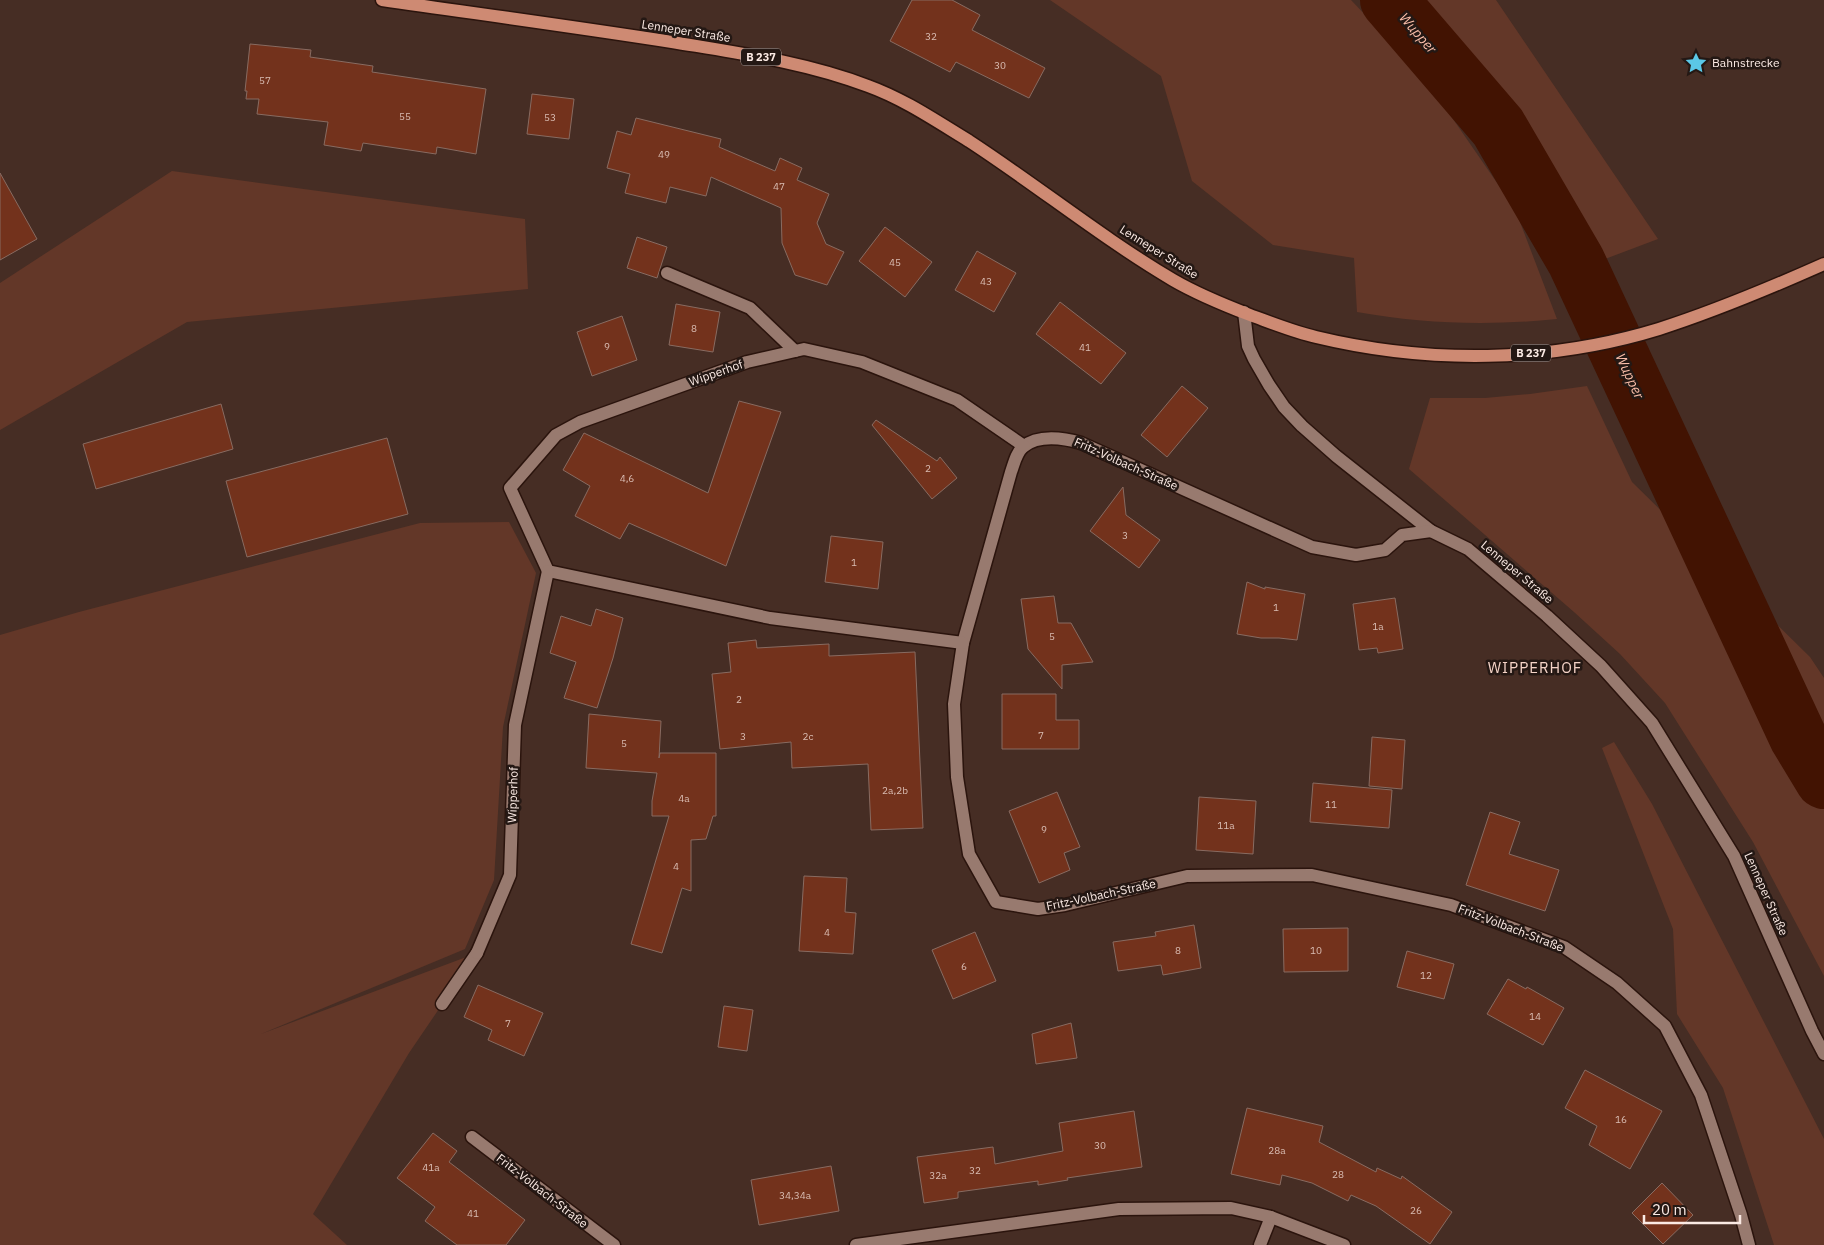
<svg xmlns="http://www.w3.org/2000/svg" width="1824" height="1245" font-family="'IBM Plex Sans',sans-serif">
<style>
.green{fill:#633728}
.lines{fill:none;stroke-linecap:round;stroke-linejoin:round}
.river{stroke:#421302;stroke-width:58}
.building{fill:#73321c;stroke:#886b61}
.service-casing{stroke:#2b140d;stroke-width:15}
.minor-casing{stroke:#2b140d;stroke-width:15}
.primary-casing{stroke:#2b140d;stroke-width:15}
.service{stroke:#987a6f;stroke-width:12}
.minor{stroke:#987a6f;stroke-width:12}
.primary{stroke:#ce8a73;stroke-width:12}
.labels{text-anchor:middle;stroke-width:5;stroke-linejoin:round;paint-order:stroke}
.number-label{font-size:10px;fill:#d9bcb2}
.shield{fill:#241814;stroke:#baaba6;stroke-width:1}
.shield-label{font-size:11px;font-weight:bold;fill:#fbeae4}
.street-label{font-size:12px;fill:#fbeae4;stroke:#241814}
.poi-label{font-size:12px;fill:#fbeae4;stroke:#241814;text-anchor:start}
.water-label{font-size:14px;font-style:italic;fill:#fbbea9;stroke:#241814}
.quarter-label{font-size:15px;letter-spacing:1px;fill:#f4d3c7;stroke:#241814}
</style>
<rect width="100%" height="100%" fill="#462d24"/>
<!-- green -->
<g class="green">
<path d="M 1050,0 L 1351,0 L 1424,77 L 1515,209 L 1557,319 C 1490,326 1423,324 1357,312 L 1354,258 L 1273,245 L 1192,181 L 1161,76 Z"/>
<path d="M 1423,0 L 1496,0 L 1658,239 L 1605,259 C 1549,170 1488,83 1423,0 Z"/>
<path d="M 172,171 L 525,219 L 528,289 L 187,322 L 0,430 L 0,283 Z"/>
<path d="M 1587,386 L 1632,482 L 1810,657 L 1824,678 L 1824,976 L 1753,842 L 1665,703 L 1620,654 L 1574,612 L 1409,469 L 1430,398 L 1485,398 L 1530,394 Z"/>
<path d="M 509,522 L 536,573 L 503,727 L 494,880 L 465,949 L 261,1034 L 477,953 L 409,1053 L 313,1214 L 347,1245 L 0,1245 L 0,635 L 79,612 L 420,523 Z"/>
<path d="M 1614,742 L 1652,804 L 1824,1139 L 1824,1245 L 1774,1245 L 1723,1088 L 1677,1014 L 1673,929 L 1602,748 Z"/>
</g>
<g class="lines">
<!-- river -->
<path class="river" d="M 1389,0 L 1498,127 L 1576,261 L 1798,737 L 1824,780"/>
</g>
<!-- building -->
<g class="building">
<path d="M 912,0 L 952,0 L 980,15 L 972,30 L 1045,68 L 1029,98 L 956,62 L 950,72 L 890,41 Z"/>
<path d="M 250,44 L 311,50 L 310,57 L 373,66 L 372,72 L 486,89 L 476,154 L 437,147 L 436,154 L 363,143 L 361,151 L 324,145 L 328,122 L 257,114 L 259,99 L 246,99 L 247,91 L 245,91 Z"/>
<path d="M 532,94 L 574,99 L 569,139 L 527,134 Z"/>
<path d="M 636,118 L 721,139 L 719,147 L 775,171 L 780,158 L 802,168 L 797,180 L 829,194 L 817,223 L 826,244 L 844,252 L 827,285 L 795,275 L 782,243 L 781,208 L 711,177 L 706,196 L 670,187 L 666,203 L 625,193 L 630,174 L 607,168 L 617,131 L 631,135 Z"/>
<path d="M 0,173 L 37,239 L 0,260 Z"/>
<path d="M 885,227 L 932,262 L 905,297 L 859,261 Z"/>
<path d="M 637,237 L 667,247 L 657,278 L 627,268 Z"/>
<path d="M 977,251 L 1016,273 L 994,312 L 955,290 Z"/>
<path d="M 1060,302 L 1126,353 L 1101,384 L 1036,334 Z"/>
<path d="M 676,304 L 720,312 L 713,352 L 669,345 Z"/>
<path d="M 622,316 L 637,360 L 592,376 L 577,332 Z"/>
<path d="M 1182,386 L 1208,408 L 1167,457 L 1141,435 Z"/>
<path d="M 739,401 L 781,412 L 726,566 L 629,523 L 620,539 L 575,516 L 590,486 L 563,470 L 584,433 L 708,493 Z"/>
<path d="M 221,404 L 233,449 L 96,489 L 83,444 Z"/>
<path d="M 876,420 L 937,461 L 940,457 L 957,478 L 932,499 L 872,425 Z"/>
<path d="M 387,438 L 408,514 L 247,557 L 226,481 Z"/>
<path d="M 1123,487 L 1126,515 L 1160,540 L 1139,568 L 1090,531 Z"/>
<path d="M 831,536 L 883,542 L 878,589 L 825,582 Z"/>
<path d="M 1247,582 L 1265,589 L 1265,587 L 1305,594 L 1297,640 L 1279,638 L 1261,638 L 1237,634 Z"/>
<path d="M 1054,596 L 1058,623 L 1071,623 L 1093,662 L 1062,665 L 1062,689 L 1028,649 L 1021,599 Z"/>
<path d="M 1395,598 L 1403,649 L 1378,653 L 1377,648 L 1359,650 L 1353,604 Z"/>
<path d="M 596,609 L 623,618 L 613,658 L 597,708 L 564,698 L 576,662 L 550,653 L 561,616 L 591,626 Z"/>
<path d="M 756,640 L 757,648 L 829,644 L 829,656 L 915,652 L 923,828 L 871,830 L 868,764 L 792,768 L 791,742 L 720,749 L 712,674 L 731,672 L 728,643 Z"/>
<path d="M 1002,694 L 1056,694 L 1056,720 L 1079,720 L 1079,749 L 1002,749 Z"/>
<path d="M 589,714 L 661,721 L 659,758 L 660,753 L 716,753 L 716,816 L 713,816 L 706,839 L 691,840 L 691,891 L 682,888 L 662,953 L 631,944 L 669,816 L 652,816 L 652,801 L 657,773 L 586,768 Z"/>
<path d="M 1372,737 L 1405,740 L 1402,789 L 1369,786 Z"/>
<path d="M 1313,783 L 1392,790 L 1389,828 L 1310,822 Z"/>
<path d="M 1057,792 L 1080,847 L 1064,853 L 1070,870 L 1039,883 L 1009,811 Z"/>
<path d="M 1199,797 L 1256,801 L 1253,854 L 1196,850 Z"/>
<path d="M 1490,812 L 1520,822 L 1509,854 L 1559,870 L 1545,911 L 1466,885 Z"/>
<path d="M 804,876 L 847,878 L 845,912 L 856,913 L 853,954 L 799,951 Z"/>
<path d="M 1194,925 L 1201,968 L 1163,975 L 1161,965 L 1118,971 L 1113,942 L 1156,936 L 1155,932 Z"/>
<path d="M 1348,928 L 1348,971 L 1284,972 L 1283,929 Z"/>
<path d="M 975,932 L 996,981 L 953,999 L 932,950 Z"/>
<path d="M 1407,951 L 1454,964 L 1444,999 L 1397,987 Z"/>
<path d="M 1508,979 L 1526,989 L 1527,987 L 1564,1008 L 1543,1045 L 1487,1014 Z"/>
<path d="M 478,985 L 543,1013 L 524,1056 L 488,1040 L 492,1030 L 464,1017 Z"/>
<path d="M 724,1006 L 753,1010 L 747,1051 L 718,1047 Z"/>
<path d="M 1071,1023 L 1077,1058 L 1036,1064 L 1032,1034 Z"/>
<path d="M 1585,1070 L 1662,1111 L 1630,1169 L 1589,1145 L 1597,1126 L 1565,1108 Z"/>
<path d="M 1247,1108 L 1323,1126 L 1319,1142 L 1376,1172 L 1377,1168 L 1401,1179 L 1402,1176 L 1452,1212 L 1430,1244 L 1376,1206 L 1351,1195 L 1348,1201 L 1312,1183 L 1282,1175 L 1280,1185 L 1231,1174 Z"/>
<path d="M 1134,1111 L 1142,1167 L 1067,1178 L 1068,1180 L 1038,1185 L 1038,1181 L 958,1192 L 958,1198 L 924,1203 L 917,1157 L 993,1147 L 995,1164 L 1063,1151 L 1059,1123 Z"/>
<path d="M 433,1133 L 457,1151 L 449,1162 L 525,1220 L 506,1245 L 457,1245 L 425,1221 L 435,1207 L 397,1178 Z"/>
<path d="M 831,1166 L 839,1211 L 759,1225 L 751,1180 Z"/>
<path d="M 1662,1183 L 1693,1215 L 1663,1244 L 1632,1213 Z"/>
</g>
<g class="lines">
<!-- service casing -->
<g class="service-casing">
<g id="service">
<path d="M 667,273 L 750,308 L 795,351"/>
<path d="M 442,1004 L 477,953"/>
<path d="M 1260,1245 L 1271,1217"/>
</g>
</g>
<!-- minor casing -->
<g class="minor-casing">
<g id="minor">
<path d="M 1244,312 L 1248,346 L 1254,359 L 1269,385 L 1284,407 L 1302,426 L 1336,456 L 1431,531 L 1468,549 L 1547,616 L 1601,666 L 1652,723 L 1734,856 L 1812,1031 L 1824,1054"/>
<path d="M 1431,531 L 1402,535 L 1385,550 L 1356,555 L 1312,547 L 1081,443 C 1064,438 1038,434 1023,447 C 1016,453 1014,464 1011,472 L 963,643 L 954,704 L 957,777 L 969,854 L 996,902 L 1038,909 L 1065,905 L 1187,876 L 1312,875 L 1451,905 L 1564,947 L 1617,983 L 1665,1026 L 1701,1095 L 1741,1215 L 1749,1245"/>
<path d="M 963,643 L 770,618 L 548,571 L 510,488 L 556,435 L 580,422 L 747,362 L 804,349 L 862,362 L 957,400 L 1024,446"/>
<path d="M 477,953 L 510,875 L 515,725 L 548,571"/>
<path d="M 472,1137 L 614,1245"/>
<path d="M 856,1245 L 1119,1209 L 1231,1208 L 1271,1217 L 1344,1245"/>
</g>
</g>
<!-- primary casing -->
<g class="primary-casing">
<path id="primary" d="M 382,0 C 479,14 576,27 672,42 C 738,53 805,62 868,86 C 904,99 936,121 969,141 C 1038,186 1102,238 1173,280 C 1197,294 1224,305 1250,315 C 1272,323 1294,332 1316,337 C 1428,364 1548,363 1659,329 C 1715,311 1770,288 1824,264"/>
</g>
<!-- service -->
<use href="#service" class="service"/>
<!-- minor -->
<use href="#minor" class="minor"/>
<!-- primary -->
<use href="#primary" class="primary"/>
</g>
<!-- icons -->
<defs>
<g id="sight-bare" transform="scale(1.725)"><path d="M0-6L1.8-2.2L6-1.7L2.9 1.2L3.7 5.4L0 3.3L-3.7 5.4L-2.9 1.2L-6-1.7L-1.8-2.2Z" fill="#5bc8e7" stroke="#241814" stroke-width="2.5" paint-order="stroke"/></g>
</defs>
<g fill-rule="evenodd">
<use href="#sight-bare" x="1696" y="63"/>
</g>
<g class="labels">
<!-- number labels -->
<g class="number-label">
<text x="931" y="40">32</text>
<text x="1000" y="69">30</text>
<text x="265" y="84">57</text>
<text x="405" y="120">55</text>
<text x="550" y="121">53</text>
<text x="664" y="158">49</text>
<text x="779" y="190">47</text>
<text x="895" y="266">45</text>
<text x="986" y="285">43</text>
<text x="694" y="332">8</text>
<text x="607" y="350">9</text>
<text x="1085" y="351">41</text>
<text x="928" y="472">2</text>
<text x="627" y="482">4,6</text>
<text x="1125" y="539">3</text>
<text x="854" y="566">1</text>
<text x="1276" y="611">1</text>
<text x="1378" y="630">1a</text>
<text x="1052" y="640">5</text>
<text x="739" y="703">2</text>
<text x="1041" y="739">7</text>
<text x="743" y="740">3</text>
<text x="808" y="740">2c</text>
<text x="624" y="747">5</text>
<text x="895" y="794">2a,2b</text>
<text x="684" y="802">4a</text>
<text x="1331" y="808">11</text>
<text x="1226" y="829">11a</text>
<text x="1044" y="833">9</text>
<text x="676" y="870">4</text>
<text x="827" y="936">4</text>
<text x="1178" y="954">8</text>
<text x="1316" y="954">10</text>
<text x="964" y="970">6</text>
<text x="1426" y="979">12</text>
<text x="1535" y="1020">14</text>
<text x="508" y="1027">7</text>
<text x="1621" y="1123">16</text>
<text x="1100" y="1149">30</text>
<text x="1277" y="1154">28a</text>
<text x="431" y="1171">41a</text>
<text x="975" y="1174">32</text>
<text x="1338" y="1178">28</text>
<text x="938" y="1179">32a</text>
<text x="795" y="1199">34,34a</text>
<text x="1416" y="1214">26</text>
<text x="473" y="1217">41</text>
</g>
<!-- shield labels -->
<g class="shield">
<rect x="741" y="48.5" width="40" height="17" rx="4"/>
<rect x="1511" y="344.5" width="40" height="17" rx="4"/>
</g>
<g class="shield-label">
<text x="761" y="61">B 237</text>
<text x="1531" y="357">B 237</text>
</g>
<!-- street labels -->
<g class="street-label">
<text transform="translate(686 31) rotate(9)" y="4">Lenneper Straße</text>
<text transform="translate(1159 252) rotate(32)" y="4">Lenneper Straße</text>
<text transform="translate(716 373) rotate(-19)" y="4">Wipperhof</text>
<text transform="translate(1126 464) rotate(24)" y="4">Fritz-Volbach-Straße</text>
<text transform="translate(1517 572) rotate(40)" y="4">Lenneper Straße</text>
<text transform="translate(513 795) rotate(-88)" y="4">Wipperhof</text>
<text transform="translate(1766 894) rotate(66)" y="4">Lenneper Straße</text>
<text transform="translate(1101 895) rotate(-12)" y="4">Fritz-Volbach-Straße</text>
<text transform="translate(1511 928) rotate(21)" y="4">Fritz-Volbach-Straße</text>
<text transform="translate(542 1191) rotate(38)" y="4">Fritz-Volbach-Straße</text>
</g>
<!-- poi labels -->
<g class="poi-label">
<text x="1712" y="67">Bahnstrecke</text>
</g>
<!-- water labels -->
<g class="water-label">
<text transform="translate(1418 33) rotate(49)" y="5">Wupper</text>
<text transform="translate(1630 376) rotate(65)" y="5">Wupper</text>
</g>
<!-- quarter labels -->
<g class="quarter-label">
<text x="1535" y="673">WIPPERHOF</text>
</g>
</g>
<!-- scale -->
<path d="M1644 1215v8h96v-8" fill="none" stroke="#fbeae4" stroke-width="2.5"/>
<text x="1652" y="1215" font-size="15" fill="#fbeae4" stroke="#241814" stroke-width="4" paint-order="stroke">20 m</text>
</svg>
